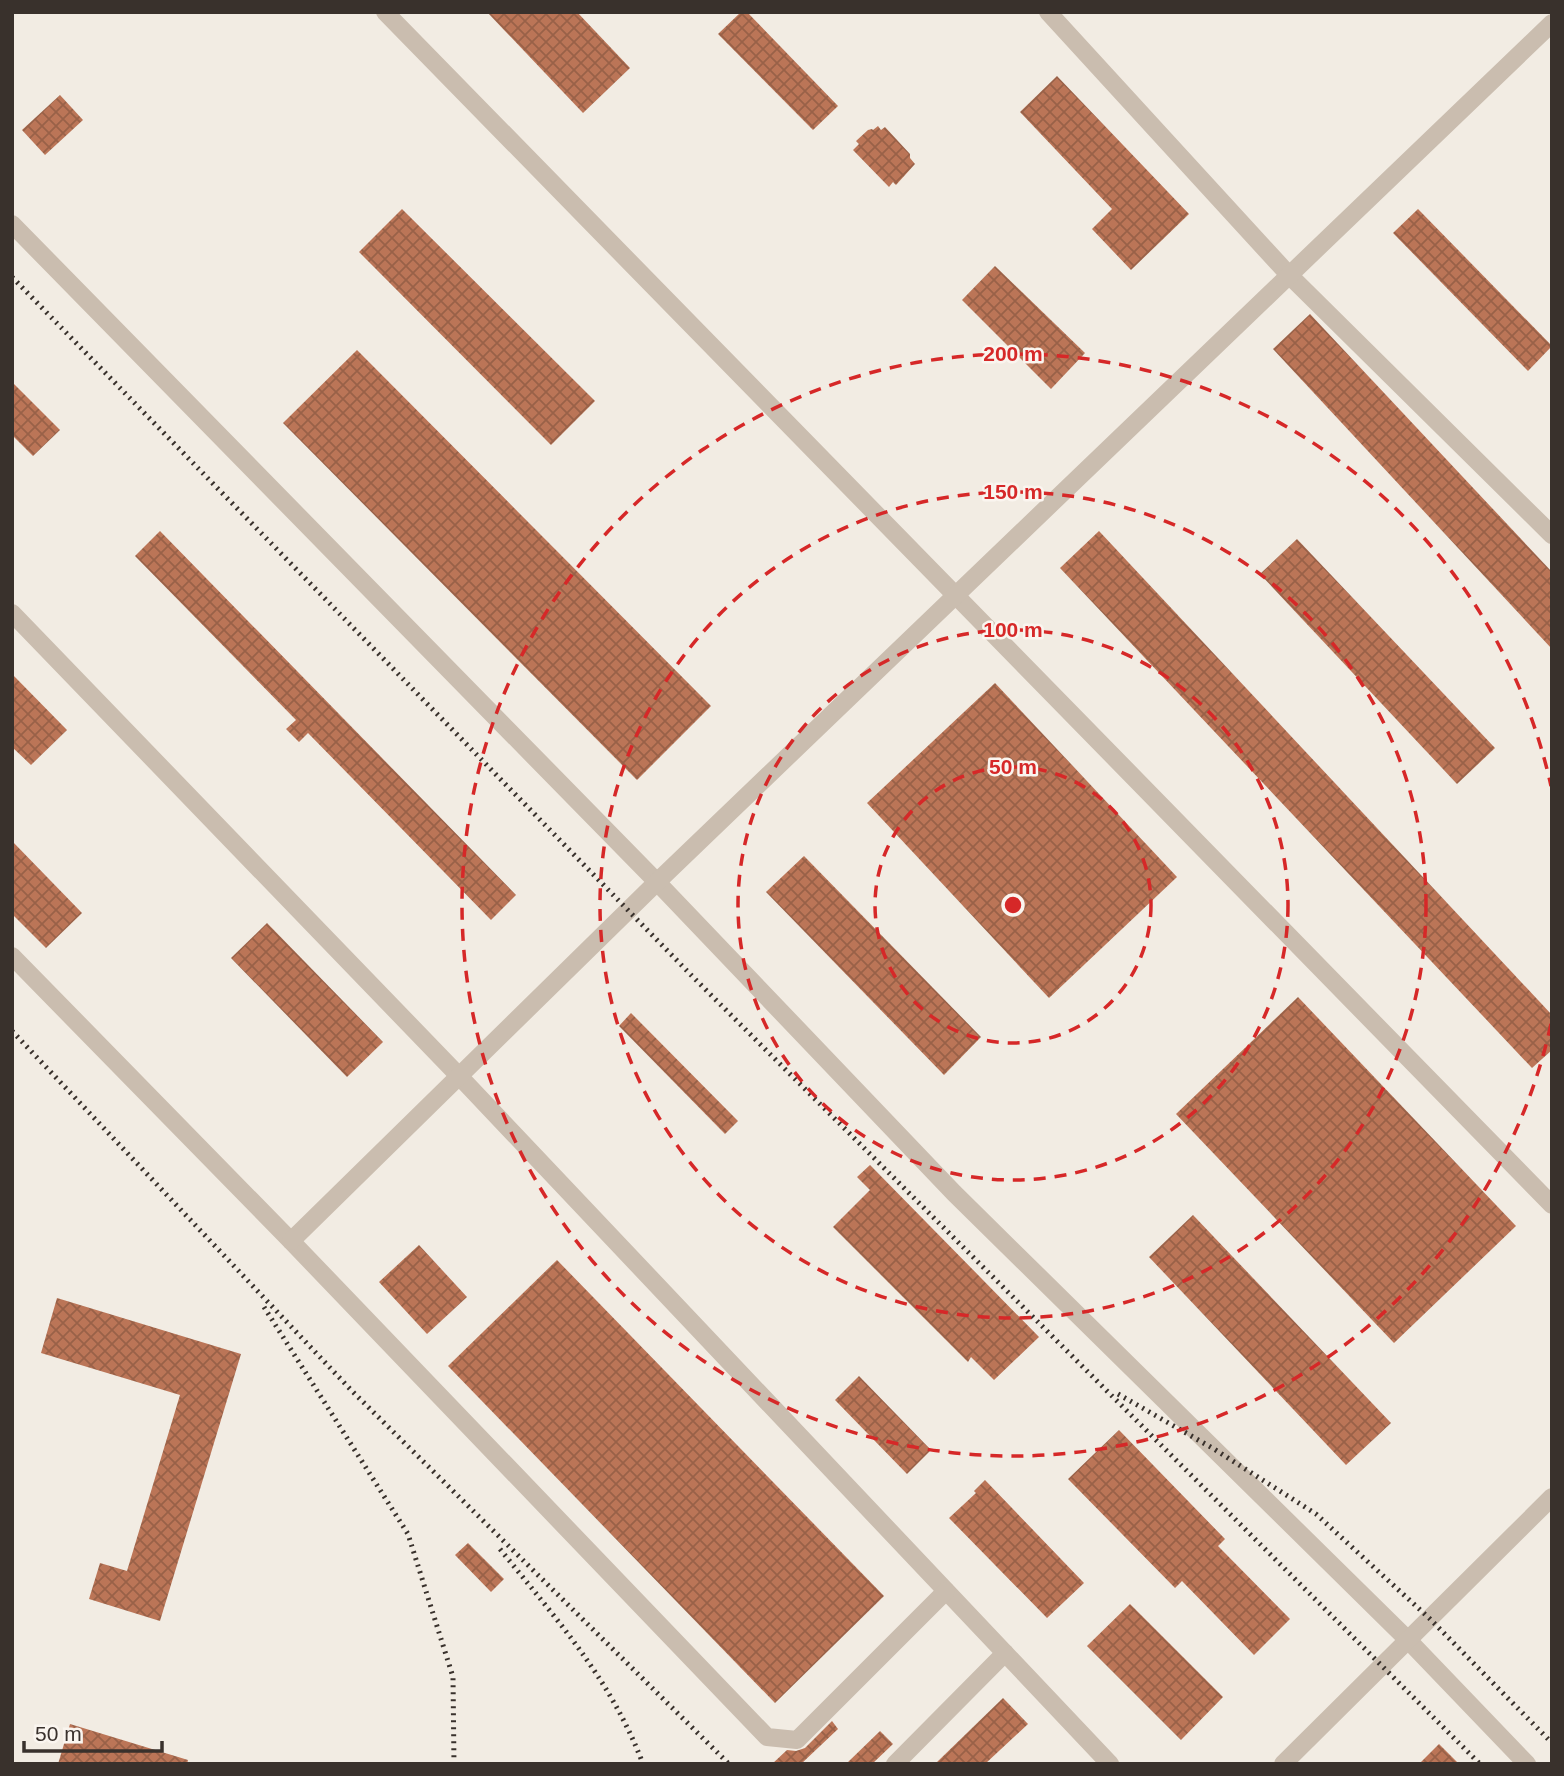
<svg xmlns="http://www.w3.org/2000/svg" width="1564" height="1776" font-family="Helvetica,sans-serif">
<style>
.building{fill:url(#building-cross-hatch)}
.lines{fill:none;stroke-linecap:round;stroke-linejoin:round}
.minor{stroke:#cabdaf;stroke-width:18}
.rail{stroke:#39312c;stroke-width:5;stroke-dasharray:2 5;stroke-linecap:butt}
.ring{fill:none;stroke:#d62828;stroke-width:3.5;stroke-dasharray:12 9}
.centre{fill:#d62828;stroke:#faf5ef;stroke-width:3.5}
.ring-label{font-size:21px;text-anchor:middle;font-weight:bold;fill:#d62828;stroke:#faf5ef;stroke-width:5;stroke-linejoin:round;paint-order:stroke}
</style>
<defs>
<pattern id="building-cross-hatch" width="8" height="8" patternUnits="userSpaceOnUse" patternTransform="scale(1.75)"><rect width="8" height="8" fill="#bb7557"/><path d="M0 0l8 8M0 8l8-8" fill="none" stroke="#996148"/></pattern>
</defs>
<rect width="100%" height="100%" fill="#f2ece3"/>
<!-- building -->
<g class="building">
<path d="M 487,12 L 577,12 L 630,68 L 583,113 Z"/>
<path d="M 741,12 L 747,12 L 838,106 L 813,130 L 718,34 Z"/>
<path d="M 1057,76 L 1189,214 L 1131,270 L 1092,229 L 1112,209 L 1020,112 Z"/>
<path d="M 60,95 L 83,120 L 45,155 L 22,130 Z"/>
<path d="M 878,126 L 881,130 L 885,127 L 910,154 L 910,158 L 915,164 L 896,185 L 893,182 L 889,187 L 853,150 L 859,144 L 856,141 L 868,130 L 872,129 L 873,130 Z"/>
<path d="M 402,209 L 595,401 L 551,445 L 359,252 Z"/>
<path d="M 1418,209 L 1552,346 L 1528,371 L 1393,233 Z"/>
<path d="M 995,266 L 1085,353 L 1051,389 L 962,300 Z"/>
<path d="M 1310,314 L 1552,572 L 1552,649 L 1273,349 Z"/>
<path d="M 357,350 L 711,706 L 637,780 L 283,423 Z"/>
<path d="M 12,382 L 60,430 L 33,456 L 12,435 Z"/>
<path d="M 160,531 L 516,895 L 491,920 L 308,733 L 299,742 L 286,729 L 296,720 L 135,556 Z"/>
<path d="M 1099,531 L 1552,1015 L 1552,1050 L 1532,1068 L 1060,568 Z"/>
<path d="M 1297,539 L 1495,748 L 1457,784 L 1260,574 Z"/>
<path d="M 12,674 L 67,730 L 31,765 L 12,747 Z"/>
<path d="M 995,683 L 1177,877 L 1049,998 L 867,803 Z"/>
<path d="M 12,841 L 82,913 L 46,948 L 12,914 Z"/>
<path d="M 804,856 L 981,1037 L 944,1075 L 766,892 Z"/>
<path d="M 267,923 L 383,1042 L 347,1077 L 231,958 Z"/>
<path d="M 1298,997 L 1516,1226 L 1394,1343 L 1176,1114 Z"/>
<path d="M 631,1013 L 738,1121 L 725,1134 L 619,1026 Z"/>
<path d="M 870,1165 L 1039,1337 L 994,1380 L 971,1357 L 968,1362 L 833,1227 L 870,1190 L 857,1177 Z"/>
<path d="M 1193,1215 L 1391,1423 L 1346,1465 L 1149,1257 Z"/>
<path d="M 419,1245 L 467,1297 L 427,1334 L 379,1282 Z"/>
<path d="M 557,1260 L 884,1596 L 775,1703 L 448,1366 Z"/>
<path d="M 57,1298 L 241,1354 L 160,1621 L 89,1599 L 100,1563 L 127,1571 L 180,1395 L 41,1353 Z"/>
<path d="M 859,1376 L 931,1450 L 907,1474 L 835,1400 Z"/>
<path d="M 1119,1430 L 1225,1539 L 1218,1546 L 1290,1619 L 1254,1655 L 1182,1581 L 1175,1588 L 1068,1479 Z"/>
<path d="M 985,1480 L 1084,1583 L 1047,1618 L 949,1518 L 976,1493 L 974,1491 Z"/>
<path d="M 468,1543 L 504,1579 L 491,1592 L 455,1555 Z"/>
<path d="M 1130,1604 L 1223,1697 L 1181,1740 L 1087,1646 Z"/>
<path d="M 1003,1698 L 1028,1724 L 985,1764 L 935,1764 Z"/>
<path d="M 832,1721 L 838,1729 L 801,1764 L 772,1764 L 787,1750 L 796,1751 L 805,1748 Z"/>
<path d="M 70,1724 L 188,1760 L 187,1764 L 58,1764 Z"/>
<path d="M 880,1731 L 893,1744 L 872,1764 L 846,1764 Z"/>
<path d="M 1439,1744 L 1459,1764 L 1419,1764 Z"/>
</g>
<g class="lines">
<!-- minor -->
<g class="minor">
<path d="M 385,12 L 1552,1205"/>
<path d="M 1048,12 L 1289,275 L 1552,535"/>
<path d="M 12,224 L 657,882 L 954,1193 L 1408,1640 L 1527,1764"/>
<path d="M 12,613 L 460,1077 L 1110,1764"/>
<path d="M 12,956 L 291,1241 L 767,1737 L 797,1740 L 946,1591"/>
<path d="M 291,1241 L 657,882 L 1552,23"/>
<path d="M 895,1764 L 1005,1653"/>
<path d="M 1283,1764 L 1552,1497"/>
</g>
<!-- rail -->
<g class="rail">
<path d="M 12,277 L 693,977 L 1480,1764"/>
<path d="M 12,1031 L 352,1391 L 729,1764"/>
<path d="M 264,1307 L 408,1534 L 453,1677 L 454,1764"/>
<path d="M 1118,1394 L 1214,1449 L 1316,1514 L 1429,1618 L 1552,1743"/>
<path d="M 500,1549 C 556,1619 611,1679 643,1764"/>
</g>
</g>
<!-- distance rings -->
<g class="ring">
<circle cx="1013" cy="905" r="138"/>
<circle cx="1013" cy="905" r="275"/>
<circle cx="1013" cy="905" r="413"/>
<path d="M1551 1024A551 551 0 1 1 1551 786"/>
</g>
<circle cx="1013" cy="905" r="10" class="centre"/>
<g class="ring-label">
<text x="1013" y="361">200 m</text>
<text x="1013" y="499">150 m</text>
<text x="1013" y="637">100 m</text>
<text x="1013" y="774">50 m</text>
</g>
<!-- border -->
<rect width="1564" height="1776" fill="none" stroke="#39312c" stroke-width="28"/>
<!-- scale -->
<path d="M24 1741v10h138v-10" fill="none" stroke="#39312c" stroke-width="3.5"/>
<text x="35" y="1741" font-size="21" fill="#39312c" stroke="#faf5ef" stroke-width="5" paint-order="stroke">50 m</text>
</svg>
